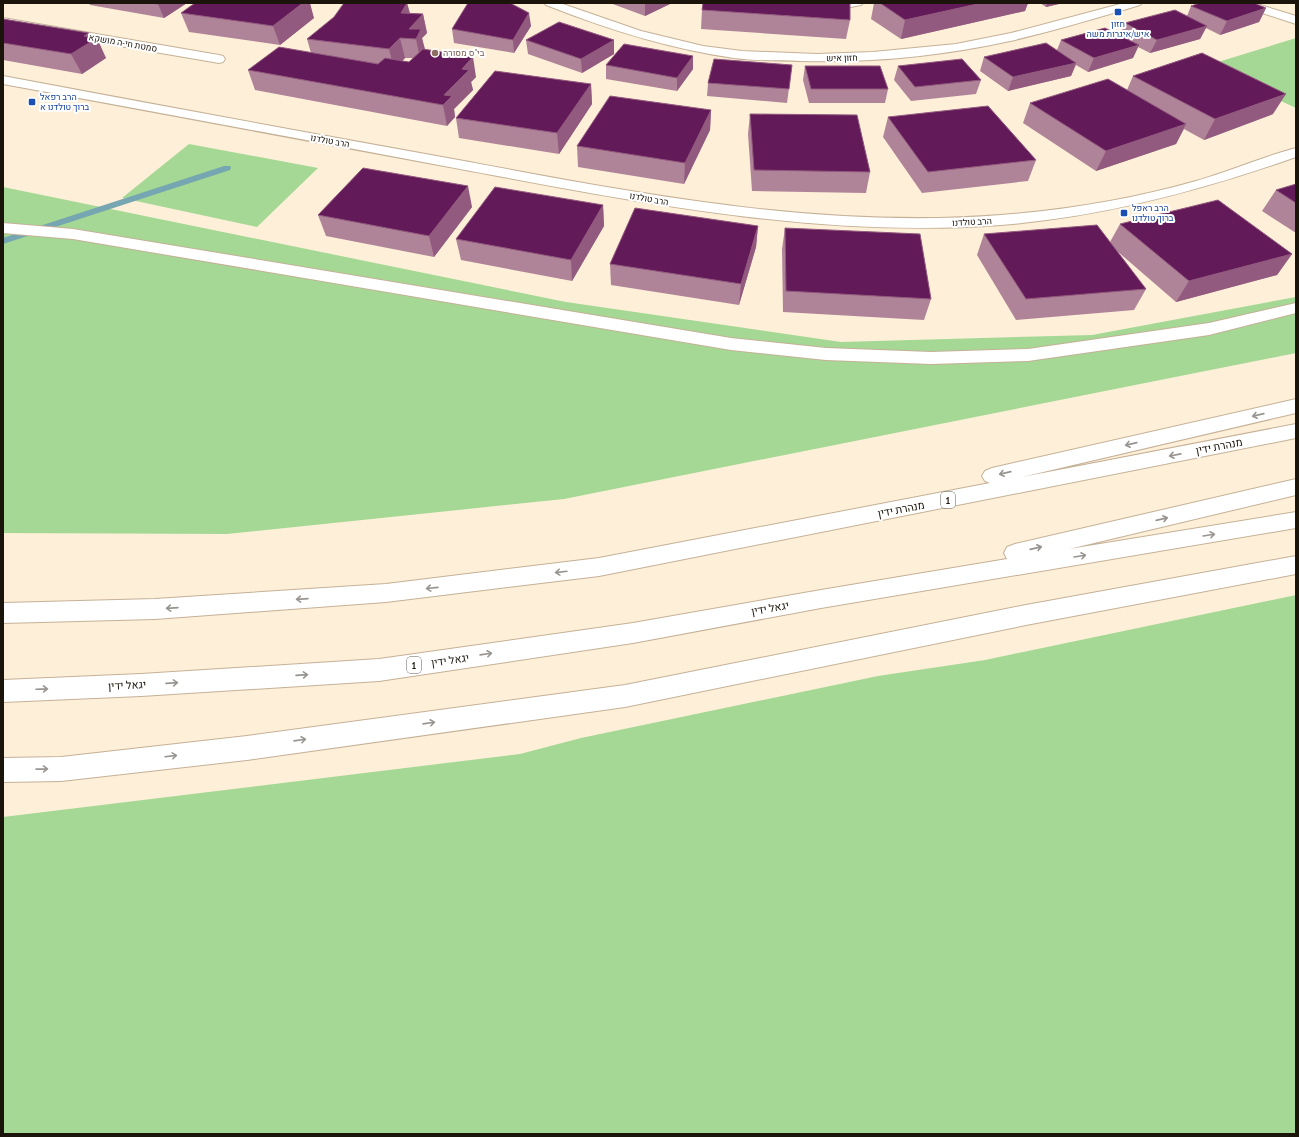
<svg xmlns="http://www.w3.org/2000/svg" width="1299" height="1137" font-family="'PT Sans Narrow',Heebo,sans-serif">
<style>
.green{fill:#a4d894}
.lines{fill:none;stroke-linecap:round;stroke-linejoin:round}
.stream{fill:#75a6b1;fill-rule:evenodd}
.minor-casing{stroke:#c4b197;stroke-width:2}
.highway-casing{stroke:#c4b197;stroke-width:2}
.minor{fill:#fff;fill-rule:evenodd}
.highway{fill:#fff;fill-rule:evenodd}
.wall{fill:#b08498;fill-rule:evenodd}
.shaded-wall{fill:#925a7e}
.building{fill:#631a58;stroke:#925a7e}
.oneway{stroke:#989591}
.transit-dot{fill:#1a4fb4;stroke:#fff;stroke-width:1.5}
.education-dot{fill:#8d6e63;stroke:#fff;stroke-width:1.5}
.labels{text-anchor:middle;stroke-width:4;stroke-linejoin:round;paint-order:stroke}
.far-transit-label{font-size:9px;fill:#164399;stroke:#fff;text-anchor:start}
.far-street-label{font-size:9px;fill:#1b140a;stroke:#fff}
.far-education-label{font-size:9px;fill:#785e54;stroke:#fff;text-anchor:start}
.shield{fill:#fff;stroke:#5f5a54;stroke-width:1}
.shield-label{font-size:10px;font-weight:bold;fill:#1b140a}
.street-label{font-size:11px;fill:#1b140a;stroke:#fff}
</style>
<rect width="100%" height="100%" fill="#feefd8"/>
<!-- green -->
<g class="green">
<path d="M 1296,38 L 1296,108 L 1205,66 Z"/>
<path d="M 189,144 L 318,168 L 257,227 L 122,198 Z"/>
<path d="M 3,187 L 566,302 L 841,342 L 1092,335 L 1296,297 L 1296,353 L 564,499 L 227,534 L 3,533 Z"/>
<path d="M 1296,595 L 1296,1134 L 3,1134 L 3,817 L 520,754 L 581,738 L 878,676 L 985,660 Z"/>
</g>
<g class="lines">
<!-- stream -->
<path class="stream" d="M 224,166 L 230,166 L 231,168 L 230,170 L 3,244 L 3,238 Z"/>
<!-- minor casing -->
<g class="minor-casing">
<g id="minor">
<path d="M 544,3 L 560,3 L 641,31 L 703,46 L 742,51 L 817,54 L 873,52 L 956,44 L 1011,33 L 1124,3 L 1142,3 L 1140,5 C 1097,18 1054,31 1010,41 C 942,56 871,63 801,61 C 779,60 756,61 734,58 C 669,49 607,29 546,5 Z"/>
<path d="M 784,3 L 863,3 L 861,5 L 840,9 L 790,6 L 786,5 Z"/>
<path d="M 1236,3 L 1254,3 L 1296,16 L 1296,24 L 1238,5 Z"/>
<path d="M 3,18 L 219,55 L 223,56 L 225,59 L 223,62 L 219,63 L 3,26 Z"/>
<path d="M 3,76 C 157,105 310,133 464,161 C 641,194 820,229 1001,215 C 1066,210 1133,199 1196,181 C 1230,171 1262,157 1296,148 L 1296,157 C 1200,191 1102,217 1001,225 C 813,239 628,200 444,166 C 297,138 150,111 3,84 Z"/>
<path d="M 3,223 L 73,229 L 731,338 L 826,348 L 931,352 L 1028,349 L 1209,323 L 1296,303 L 1296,313 L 1209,335 L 1028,361 L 931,364 L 826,360 L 731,350 L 73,239 L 3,233 Z"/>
</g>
</g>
<!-- highway casing -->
<g class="highway-casing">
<g id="highway">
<path d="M 1296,399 L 1296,413 L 1022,477 L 1296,424 L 1296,438 L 599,576 L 386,602 L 155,619 L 3,623 L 3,603 L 155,599 L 386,584 L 599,558 L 990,483 L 985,481 L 982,476 L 985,471 L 992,468 Z"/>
<path d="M 1296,479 L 1296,495 L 1069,549 L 1296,512 L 1296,528 L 821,608 L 633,643 L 379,681 L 141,696 L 3,702 L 3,680 L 141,674 L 379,659 L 633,623 L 821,590 L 1007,559 L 1004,553 L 1007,547 L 1015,544 Z"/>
<path d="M 1296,556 L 1296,574 L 1026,625 L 625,707 L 247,760 L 61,781 L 3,782 L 3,758 L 61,757 L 247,736 L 625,685 L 1026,605 Z"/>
</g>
</g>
<!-- minor -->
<use href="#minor" class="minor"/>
<!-- highway -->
<use href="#highway" class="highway"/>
</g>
<!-- wall -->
<g class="wall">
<path d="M 89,3 L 187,3 L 164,18 L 90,5 Z"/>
<path d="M 407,3 L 410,13 L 423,14 L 427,33 L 422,38 L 424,49 L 476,77 L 471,82 L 473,90 L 454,109 L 455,117 L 447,126 L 255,90 L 248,70 L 311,53 L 307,39 ZM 405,58 L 413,58 L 409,62 L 402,61 Z"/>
<path d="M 610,3 L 672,3 L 645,16 Z"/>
<path d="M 874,3 L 1028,3 L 1025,11 L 901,39 L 871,19 Z"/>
<path d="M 1040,3 L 1063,3 L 1046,7 Z"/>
<path d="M 1191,6 L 1266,8 L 1259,22 L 1220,35 L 1206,28 L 1200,39 L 1150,53 L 1138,47 L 1133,58 L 1088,72 L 1076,65 L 1071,76 L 1008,91 L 980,71 L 984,57 L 1057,50 L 1061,40 L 1120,35 L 1125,23 L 1187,16 Z"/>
<path d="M 702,10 L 850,20 L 846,39 L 701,29 Z"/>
<path d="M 181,13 L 314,18 L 280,45 L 189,32 Z"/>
<path d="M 3,19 L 89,33 L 92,38 L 106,58 L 82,74 L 3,60 Z"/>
<path d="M 531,26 L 514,53 L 454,43 L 452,29 Z"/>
<path d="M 526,40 L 614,40 L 614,54 L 582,73 L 528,54 Z"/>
<path d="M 693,56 L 693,69 L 677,91 L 606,79 L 606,65 Z"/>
<path d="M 792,65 L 787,103 L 707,96 L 708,83 Z"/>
<path d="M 805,66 L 888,89 L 885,103 L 809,103 L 803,80 Z"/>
<path d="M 898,66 L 981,80 L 976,94 L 911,101 L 894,80 Z"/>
<path d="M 1133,76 L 1273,114 L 1204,140 L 1184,129 L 1176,144 L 1096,171 L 1023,123 L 1030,103 L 1127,90 Z"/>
<path d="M 591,84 L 592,104 L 559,154 L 459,138 L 456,118 Z"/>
<path d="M 711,110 L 710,130 L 684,184 L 578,167 L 577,146 Z"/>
<path d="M 750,114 L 870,172 L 866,193 L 752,191 L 748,134 Z"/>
<path d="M 888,117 L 1036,160 L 1028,181 L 922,193 L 883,137 Z"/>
<path d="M 1296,184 L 1296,233 L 1262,211 L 1276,190 Z"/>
<path d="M 603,205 L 604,226 L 572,281 L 461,260 L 456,239 Z"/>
<path d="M 472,207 L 434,257 L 326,236 L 318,215 Z"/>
<path d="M 1120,224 L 1292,254 L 1277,275 L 1176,302 L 1117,251 L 1146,289 L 1134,310 L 1016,320 L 977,255 L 984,234 L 1110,242 Z"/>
<path d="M 758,226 L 756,247 L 739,305 L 611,285 L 610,264 Z"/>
<path d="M 785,228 L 931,299 L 924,320 L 783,312 L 782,249 Z"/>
</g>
<!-- shaded-wall -->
<g class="shaded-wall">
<path d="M 161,3 L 187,3 L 164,18 L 158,4 Z"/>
<path d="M 303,3 L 310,3 L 314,18 L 280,45 L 273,26 Z"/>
<path d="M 407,3 L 412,22 L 401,13 Z"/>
<path d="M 645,3 L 672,3 L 645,16 Z"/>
<path d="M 982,3 L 1028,3 L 1025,11 L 901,39 L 905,20 Z"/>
<path d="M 1047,3 L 1063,3 L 1046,7 Z"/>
<path d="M 1266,8 L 1259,22 L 1220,35 L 1227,21 Z"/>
<path d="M 529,13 L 531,26 L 514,53 L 513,40 Z"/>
<path d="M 423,14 L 427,33 L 422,38 L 425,49 L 420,59 L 416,39 L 409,29 Z"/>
<path d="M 1207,26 L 1200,39 L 1150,53 L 1157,40 Z"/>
<path d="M 89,33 L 93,40 L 97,38 L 106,58 L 82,74 L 71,54 L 84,36 Z"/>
<path d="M 400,38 L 405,58 L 394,69 L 389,49 Z"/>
<path d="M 614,40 L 614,54 L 582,73 L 581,59 Z"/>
<path d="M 1139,45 L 1133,58 L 1088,72 L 1094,58 Z"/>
<path d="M 693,56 L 693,69 L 677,91 L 677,78 Z"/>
<path d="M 473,57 L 476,77 L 471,82 L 473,90 L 454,109 L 455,117 L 447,126 L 443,105 L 444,95 L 462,69 Z"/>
<path d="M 1076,63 L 1071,76 L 1008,91 L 1013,77 Z"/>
<path d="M 591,84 L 592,104 L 559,154 L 557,133 Z"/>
<path d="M 1286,94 L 1273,114 L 1204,140 L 1215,119 Z"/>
<path d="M 711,110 L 710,130 L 684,184 L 685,163 Z"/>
<path d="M 1186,124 L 1176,144 L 1096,171 L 1106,151 Z"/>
<path d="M 468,186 L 472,207 L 434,257 L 429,236 Z"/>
<path d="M 603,205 L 604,226 L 572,281 L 571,260 Z"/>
<path d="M 758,226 L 756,247 L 739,305 L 741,284 Z"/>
<path d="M 1292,254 L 1277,275 L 1176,302 L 1189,281 Z"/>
</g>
<!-- building -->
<g class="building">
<path d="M 150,3 L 161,3 L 158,4 Z"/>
<path d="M 195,3 L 303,3 L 273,26 L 181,13 Z"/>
<path d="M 344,3 L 407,3 L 401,13 L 423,14 L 409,29 L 421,29 L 416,39 L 400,38 L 389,49 L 307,39 L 334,17 Z"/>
<path d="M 468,3 L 510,3 L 529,13 L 513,40 L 452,29 Z"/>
<path d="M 703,3 L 850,3 L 850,20 L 702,10 Z"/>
<path d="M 880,3 L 982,3 L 905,20 Z"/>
<path d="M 1200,3 L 1254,3 L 1266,8 L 1227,21 L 1191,6 Z"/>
<path d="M 1175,10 L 1207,26 L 1157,40 L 1125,23 Z"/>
<path d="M 3,19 L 89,33 L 84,36 L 97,38 L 71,54 L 3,43 Z"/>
<path d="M 559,22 L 614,40 L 581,59 L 526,40 Z"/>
<path d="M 1105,28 L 1139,45 L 1094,58 L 1061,40 Z"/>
<path d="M 1046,43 L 1076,63 L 1013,77 L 984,57 Z"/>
<path d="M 624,44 L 693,56 L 677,78 L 606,65 Z"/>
<path d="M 279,47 L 378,64 L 385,58 L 409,62 L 423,49 L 473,57 L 462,69 L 469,70 L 444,95 L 452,96 L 443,105 L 248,70 Z"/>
<path d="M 1202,53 L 1286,94 L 1215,119 L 1133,76 Z"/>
<path d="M 714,59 L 792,65 L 789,89 L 708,83 Z"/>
<path d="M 962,59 L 981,80 L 915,87 L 898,66 Z"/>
<path d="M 805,66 L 880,66 L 888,89 L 811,89 Z"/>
<path d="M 495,71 L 591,84 L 557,133 L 456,118 Z"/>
<path d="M 1108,79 L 1186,124 L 1106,151 L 1030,103 Z"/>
<path d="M 610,96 L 711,110 L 685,163 L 577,146 Z"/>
<path d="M 988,106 L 1036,160 L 928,172 L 888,117 Z"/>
<path d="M 750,114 L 857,115 L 870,172 L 754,170 Z"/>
<path d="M 363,168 L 468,186 L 429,236 L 318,215 Z"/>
<path d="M 1296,184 L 1296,203 L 1276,190 Z"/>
<path d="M 495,187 L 603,205 L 571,260 L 456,239 Z"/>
<path d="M 1218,200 L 1292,254 L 1189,281 L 1120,224 Z"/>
<path d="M 635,208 L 758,226 L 741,284 L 610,264 Z"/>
<path d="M 1097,225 L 1146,289 L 1026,299 L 984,234 Z"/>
<path d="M 785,228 L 920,234 L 931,299 L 786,291 Z"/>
</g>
<!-- one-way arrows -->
<defs><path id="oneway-shaft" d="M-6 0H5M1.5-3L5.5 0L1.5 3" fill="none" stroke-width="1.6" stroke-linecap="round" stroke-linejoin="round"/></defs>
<g class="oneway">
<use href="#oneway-shaft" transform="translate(1258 415) rotate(167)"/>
<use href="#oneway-shaft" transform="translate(1131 444) rotate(167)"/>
<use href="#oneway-shaft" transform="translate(1175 455) rotate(169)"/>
<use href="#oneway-shaft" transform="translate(1005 473) rotate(167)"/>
<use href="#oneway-shaft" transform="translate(1162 519) rotate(-13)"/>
<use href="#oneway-shaft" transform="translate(1209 535) rotate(-9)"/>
<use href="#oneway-shaft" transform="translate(1036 548) rotate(-13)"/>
<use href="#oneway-shaft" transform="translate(1080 556) rotate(-9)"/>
<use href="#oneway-shaft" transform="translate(561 572) rotate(173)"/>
<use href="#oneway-shaft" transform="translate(432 588) rotate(174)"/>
<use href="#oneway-shaft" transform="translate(302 599) rotate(176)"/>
<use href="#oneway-shaft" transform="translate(172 608) rotate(176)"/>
<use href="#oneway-shaft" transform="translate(486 654) rotate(-8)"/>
<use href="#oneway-shaft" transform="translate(302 675) rotate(-4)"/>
<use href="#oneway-shaft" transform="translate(172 683) rotate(-4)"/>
<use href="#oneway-shaft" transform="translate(42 689) rotate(-2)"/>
<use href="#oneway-shaft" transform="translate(429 723) rotate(-8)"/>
<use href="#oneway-shaft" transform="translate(300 740) rotate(-8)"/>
<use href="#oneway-shaft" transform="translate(171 756) rotate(-7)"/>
<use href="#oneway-shaft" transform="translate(42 769) rotate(-1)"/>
</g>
<!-- markers -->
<g class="transit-dot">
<rect x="1114" y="8" width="8" height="8" rx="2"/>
<rect x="28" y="98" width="8" height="8" rx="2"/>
<rect x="1120" y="209" width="8" height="8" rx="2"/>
</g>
<circle class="education-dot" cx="435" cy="53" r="4"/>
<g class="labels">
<!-- far-transit labels -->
<g class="far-transit-label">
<text x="1118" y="27" text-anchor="middle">חזון<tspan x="1118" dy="10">איש/איגרות משה</tspan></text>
<text x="40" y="100">הרב רפאל<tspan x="40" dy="10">ברוך טולדנו א</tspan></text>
<text x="1132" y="211">הרב ראפל<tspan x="1132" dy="10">ברוך טולדנו</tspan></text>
</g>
<!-- far-street labels -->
<g class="far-street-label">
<text transform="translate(123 43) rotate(10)" y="3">סמטת חי-ה מושקא</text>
<text transform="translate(842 58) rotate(-1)" y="3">חזון איש</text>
<text transform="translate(330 141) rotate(10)" y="3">הרב טולדנו</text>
<text transform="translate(649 199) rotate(10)" y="3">הרב טולדנו</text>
<text transform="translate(972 222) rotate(-3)" y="3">הרב טולדנו</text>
</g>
<!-- far-education labels -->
<g class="far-education-label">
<text x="443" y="56">בי"ס מסורה</text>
</g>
<!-- shield labels -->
<g class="shield">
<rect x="941" y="492" width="14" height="16" rx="3"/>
<rect x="407" y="657" width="14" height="16" rx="3"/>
</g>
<g class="shield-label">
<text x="948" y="504">1</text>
<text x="414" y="669">1</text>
</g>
<!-- street labels -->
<g class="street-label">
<text transform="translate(1219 446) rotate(-11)" y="4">מנהרת ידין</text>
<text transform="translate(901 509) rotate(-11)" y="4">מנהרת ידין</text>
<text transform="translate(770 608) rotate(-10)" y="4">יגאל ידין</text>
<text transform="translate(450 660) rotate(-8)" y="4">יגאל ידין</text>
<text transform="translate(127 685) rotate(-3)" y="4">יגאל ידין</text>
</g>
</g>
<!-- border -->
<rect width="1299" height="1137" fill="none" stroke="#1b140a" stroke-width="8"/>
</svg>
